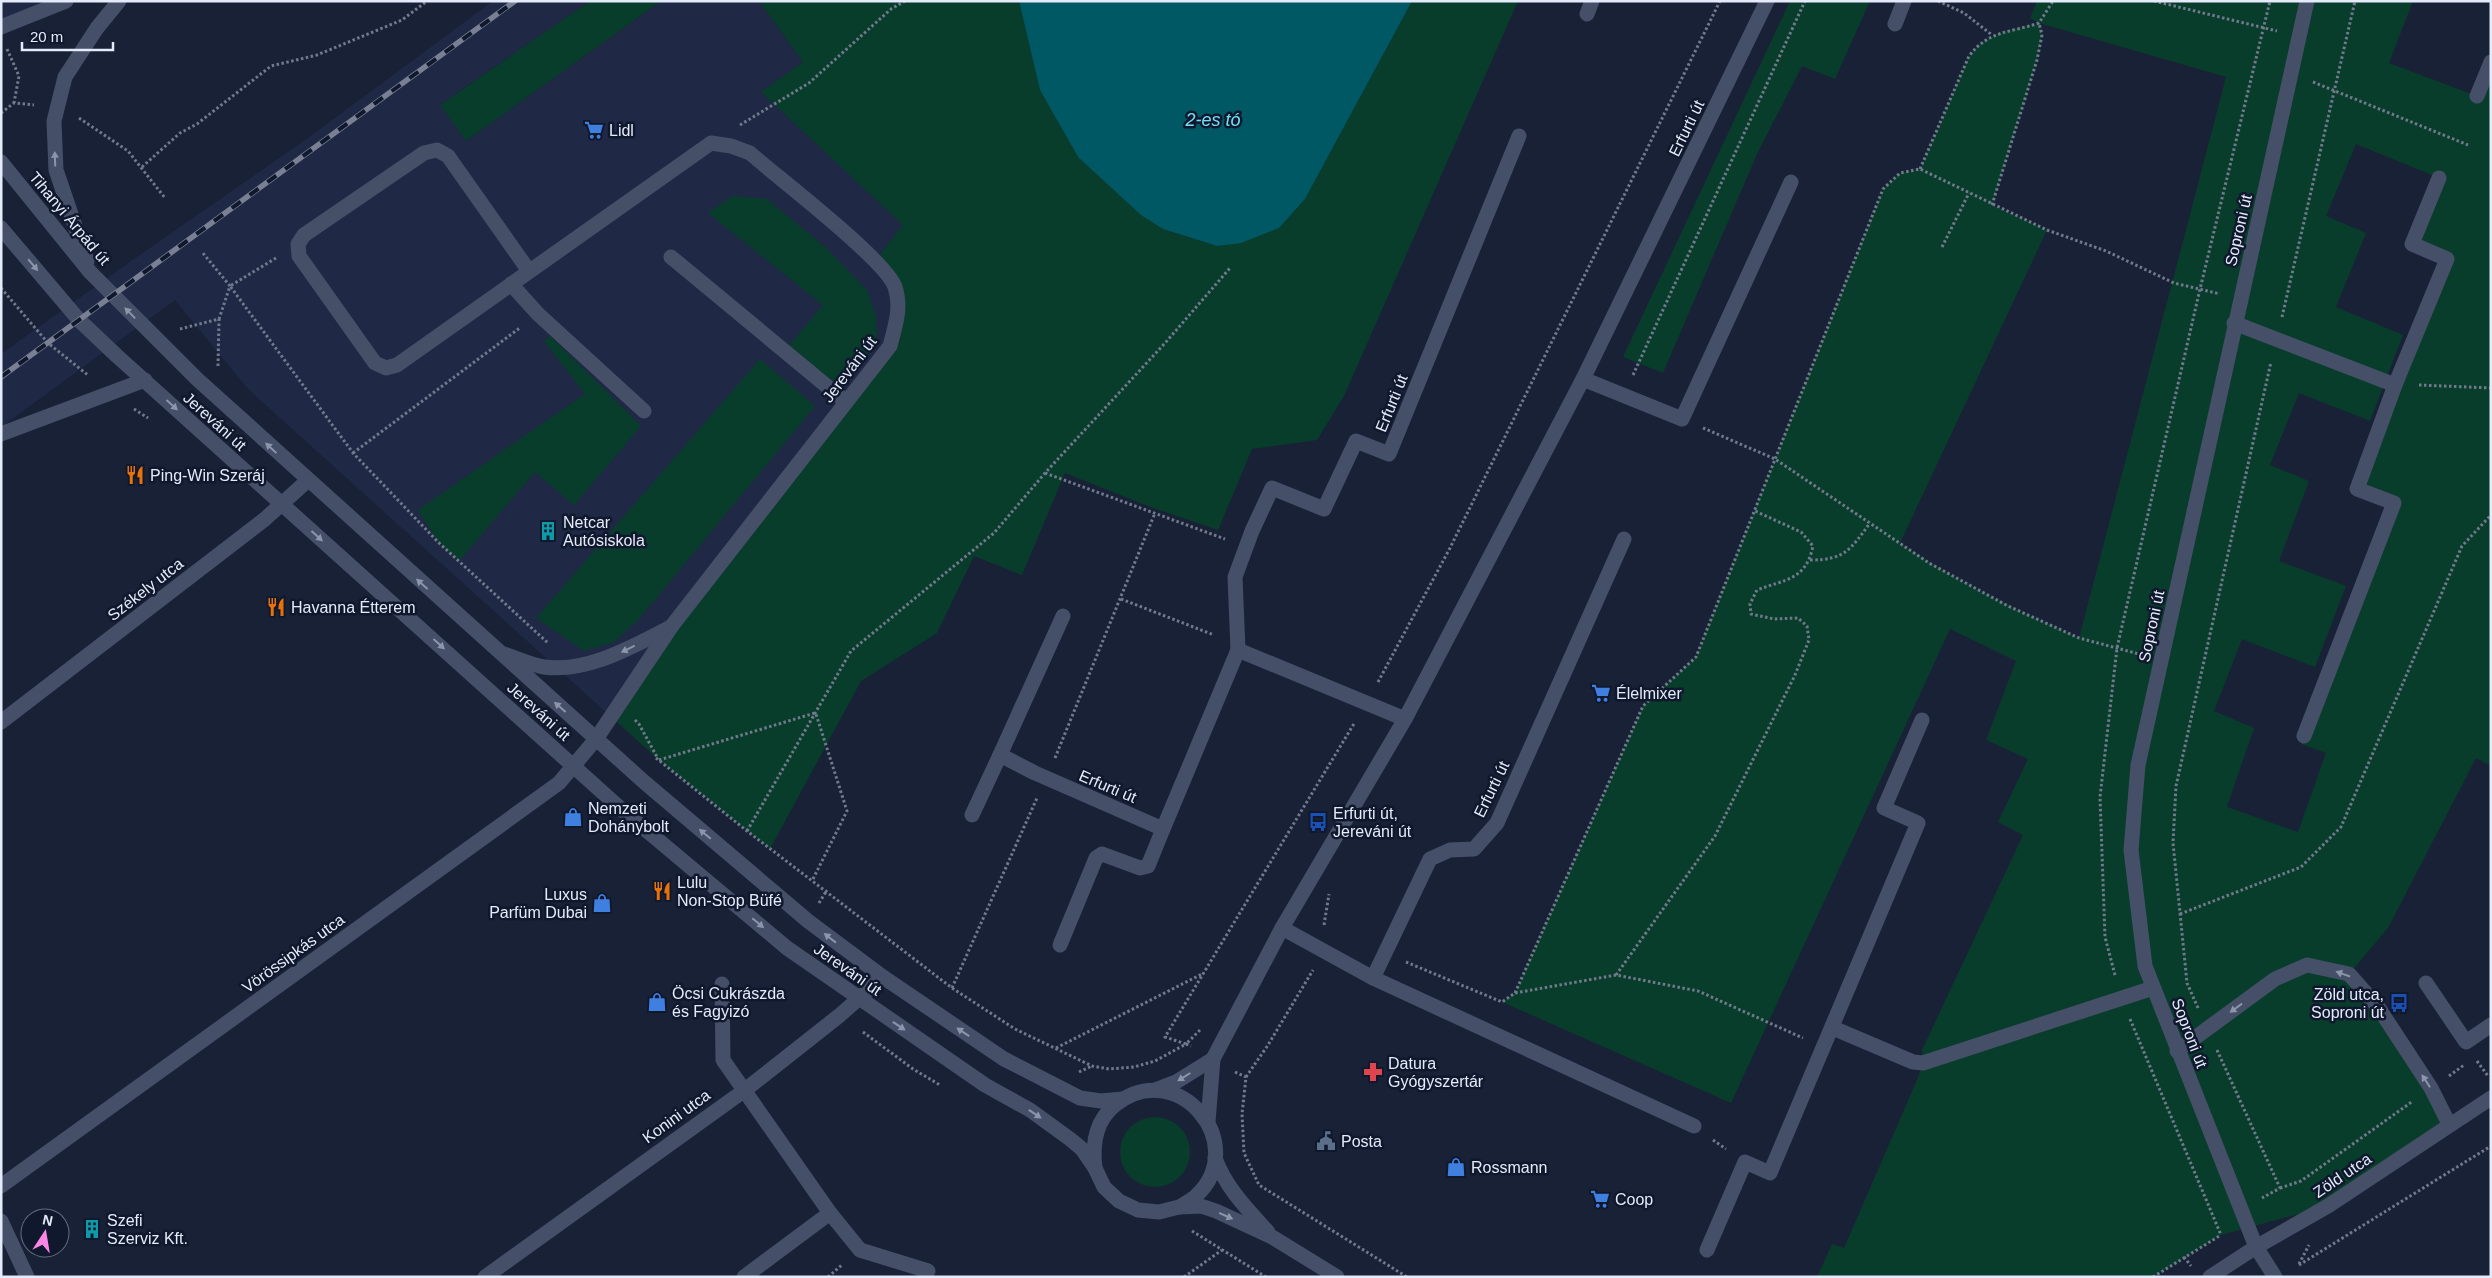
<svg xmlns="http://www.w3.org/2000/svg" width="2492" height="1278" font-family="Arial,sans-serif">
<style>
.built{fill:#1f2945}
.green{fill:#093d2b;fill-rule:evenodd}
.water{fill:#005864}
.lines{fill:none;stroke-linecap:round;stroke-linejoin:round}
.path{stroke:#71798c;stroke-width:3;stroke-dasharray:2.5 2.5;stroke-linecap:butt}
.minor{stroke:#454f68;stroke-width:15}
.rail-casing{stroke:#798093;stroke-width:5.5}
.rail{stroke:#10182d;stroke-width:4;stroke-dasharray:11;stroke-linecap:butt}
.oneway{fill:#8d95aa}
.labels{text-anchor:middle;stroke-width:5;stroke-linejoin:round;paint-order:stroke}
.street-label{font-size:16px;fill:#e4ebfa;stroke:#10182d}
.poi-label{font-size:16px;fill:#e4ebfa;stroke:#10182d;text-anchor:start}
.water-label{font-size:18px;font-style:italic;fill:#72e0f4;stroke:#10182d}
</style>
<rect width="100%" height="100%" fill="#192137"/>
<!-- built -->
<g class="built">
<path d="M 1,1 L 66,1 L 1,27 Z"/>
<path d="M 493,1 L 590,1 L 441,104 L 466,141 L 661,1 L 759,1 L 803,62 L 761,92 L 904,225 L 895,285 L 890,346 L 608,714 L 248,389 L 175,300 L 1,427 L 1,354 L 134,259 L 308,138 Z"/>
</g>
<!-- green -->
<g class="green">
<path d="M 590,1 L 661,1 L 466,141 L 440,105 Z"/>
<path d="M 759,1 L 1019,1 L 1040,90 L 1078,157 L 1163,229 L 1217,246 L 1279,228 L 1305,199 L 1412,1 L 1518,1 L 1344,396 L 1317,440 L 1252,449 L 1218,530 L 1153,508 L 1065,473 L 1022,575 L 974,556 L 937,633 L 861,681 L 770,849 L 659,760 L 608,714 L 890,346 L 900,309 L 876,260 L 903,225 L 761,92 L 803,62 Z"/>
<path d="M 1790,1 L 1870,1 L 1835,79 L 1802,66 L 1757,154 L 1663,373 L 1623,357 Z"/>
<path d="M 2037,1 L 2413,1 L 2389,63 L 2477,96 L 2491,62 L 2491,766 L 2476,758 L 2388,928 L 2349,974 L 2449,1124 L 2328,1206 L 2221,1235 L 2153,1277 L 1817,1277 L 1832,1244 L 1844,1248 L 1917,1080 L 1923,1063 L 1922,1050 L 2023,835 L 1998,822 L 2028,759 L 1986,740 L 2016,661 L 1950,629 L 1731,1103 L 1502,1002 L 1515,993 L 1643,706 L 1696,657 L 1883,189 L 1900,173 L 1920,169 L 1969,56 C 1988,31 2010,30 2038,23 L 2030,18 ZM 2039,23 L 2226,77 L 2079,638 C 2017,610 1956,581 1900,543 L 2047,230 L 1992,205 L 2037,60 L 2042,35 ZM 2356,144 L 2439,178 L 2412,244 L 2447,259 L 2357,489 L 2394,503 L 2301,744 L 2326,753 L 2298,832 L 2227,807 L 2254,728 L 2214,711 L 2242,639 L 2315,667 L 2346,586 L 2279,561 L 2309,481 L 2270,465 L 2299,393 L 2370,421 L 2403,335 L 2336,307 L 2366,233 L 2326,216 Z"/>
<path d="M 733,196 L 767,199 L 826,248 L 867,290 L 876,316 L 877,342 L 841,391 L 788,347 L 823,305 L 708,213 Z"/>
<path d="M 550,336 L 641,426 L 574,505 L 535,472 L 459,561 L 438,542 L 418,510 L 585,394 L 544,341 Z"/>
<path d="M 760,359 L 815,406 L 639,619 L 614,642 L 584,651 L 536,618 Z"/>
<circle cx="1155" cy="1152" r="35"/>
</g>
<!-- water -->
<path class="water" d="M 1019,1 L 1412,1 L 1305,199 L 1279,228 L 1241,243 L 1217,246 L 1163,229 L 1141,215 L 1078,157 L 1040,90 Z"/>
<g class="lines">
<!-- path -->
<g class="path">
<path d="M 1938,1 L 1964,13 L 1992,35"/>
<path d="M 2154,1 L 2277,31"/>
<path d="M 7,49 L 19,76 L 14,103"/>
<path d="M 2313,82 L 2468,145"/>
<path d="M 1,113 L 14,103 L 34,105"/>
<path d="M 79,118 L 128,151 L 165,198"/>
<path d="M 740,125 L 809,83 L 891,9 L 905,1"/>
<path d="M 142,167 L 180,133 L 197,124 L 271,66 L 317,55 L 402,20 L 427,1"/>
<path d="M 1920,169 L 1969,56 C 1989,30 2010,33 2039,23 L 2053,1"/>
<path d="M 1992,205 L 2037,60 L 2042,35 L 2039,23"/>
<path d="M 1942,247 L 1969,193"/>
<path d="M 276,258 L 230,286 L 353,453 L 438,542 L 548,643"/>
<path d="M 1,288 L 48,343 L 89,376"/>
<path d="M 2282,317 L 2355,1"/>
<path d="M 180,329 L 219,319 L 230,286 L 202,252"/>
<path d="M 218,366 L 219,319"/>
<path d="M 1633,375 L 1805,1"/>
<path d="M 2419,385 L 2491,388"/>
<path d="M 134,409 L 148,418"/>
<path d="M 1703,428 L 1775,459 L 1929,563 L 2008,606 L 2079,638 L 2139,654"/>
<path d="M 353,453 L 521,327"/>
<path d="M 1045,473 L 1225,539"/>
<path d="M 1810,560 C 1845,560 1850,550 1870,523"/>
<path d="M 1121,599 L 1214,635"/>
<path d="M 1378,682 L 1450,548 L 1720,1"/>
<path d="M 635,720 L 639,724 L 657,757"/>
<path d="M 656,758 L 747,831 L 952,988 L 1015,1029 L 1092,1066 L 1109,1069 L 1134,1067 L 1155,1061 L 1186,1044 L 1191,1046"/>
<path d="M 1055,758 L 1155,513"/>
<path d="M 659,760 L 815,713"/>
<path d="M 747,831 L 851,651 L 994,533 L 1045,473 L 1166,342 L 1230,268"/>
<path d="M 813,879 L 847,811 L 816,714"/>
<path d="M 819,903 L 827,890"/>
<path d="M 2180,914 L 2301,867 L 2341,827 L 2462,546 L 2491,515"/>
<path d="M 1324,925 L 1329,894"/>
<path d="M 1406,962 L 1502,1002 L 1515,993 L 1616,975 L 1698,991 L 1803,1038"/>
<path d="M 1616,975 L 1715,836 L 1795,675 L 1809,640 L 1807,626 L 1798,618 L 1774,619 L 1751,614 L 1750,604 L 1757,590 C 1786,579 1806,580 1813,546 L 1801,532 L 1755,511"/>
<path d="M 2115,975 L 2105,937 L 2100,797 L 2117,648 L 2200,289 L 2270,1"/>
<path d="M 952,988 L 1037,798"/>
<path d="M 1515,993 L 1643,706 L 1696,657 L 1883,189 L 1900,173 L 1920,169 L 2047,230 L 2106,251 L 2174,283 L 2220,294"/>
<path d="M 2198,1008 L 2187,983 L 2173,843 L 2176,786 L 2271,362"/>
<path d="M 2130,1019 L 2221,1235"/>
<path d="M 1200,1030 L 1186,1044 L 1165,1037 L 1355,722"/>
<path d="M 863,1032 L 913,1069 L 940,1085"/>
<path d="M 1056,1048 L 1202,974"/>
<path d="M 2217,1050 L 2280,1188 L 2262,1198"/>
<path d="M 2477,1061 L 2488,1076"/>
<path d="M 1079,1072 L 1092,1066"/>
<path d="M 1235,1072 L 1246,1077 L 1242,1114 L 1244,1153 L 1259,1185 L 1407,1277"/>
<path d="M 2449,1076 L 2464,1065"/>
<path d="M 1246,1077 L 1268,1045 L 1313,970"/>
<path d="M 1713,1140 L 1726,1149"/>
<path d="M 2280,1188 L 2301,1181 L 2413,1101"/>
<path d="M 1192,1231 L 1266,1277"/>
<path d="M 2184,1257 L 2191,1266"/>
<path d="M 2299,1264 L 2309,1245"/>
<path d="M 2299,1265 L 2491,1146"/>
<path d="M 828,1277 L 843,1264"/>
<path d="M 1184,1277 L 1222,1250"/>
<path d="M 2153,1277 L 2221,1235"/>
</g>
<!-- minor -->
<g class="minor">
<path d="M 1587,14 L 1592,1"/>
<path d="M 1895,24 L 1904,1"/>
<path d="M 1,27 L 66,1"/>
<path d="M 2477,96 L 2491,62"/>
<path d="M 1,162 L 90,272 L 197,379 L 643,781 L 808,921 L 883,977 L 1004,1059 L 1080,1098 L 1101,1101 L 1123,1099"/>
<path d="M 1,228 L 79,320 L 117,356 L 621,809 L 787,948 L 985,1085 L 1030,1110 L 1070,1139 L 1082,1149 L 1095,1168 L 1104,1187 L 1119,1201 L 1138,1210 L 1159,1212 L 1179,1207 L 1201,1206 L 1216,1211 L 1272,1237 L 1337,1277"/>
<path d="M 671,257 L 846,402"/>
<path d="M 87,261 L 56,170 L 54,121 L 65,77 L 97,28 L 119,1"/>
<path d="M 511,284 L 538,314 L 644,411"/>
<path d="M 2234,323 L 2395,385"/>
<path d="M 1583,379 L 1682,419 L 1791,182"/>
<path d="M 1,434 L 145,380"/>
<path d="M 1063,616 L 1000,755 L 1035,773 L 1163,829 L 1238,650 L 1405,719"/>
<path d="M 1238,650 L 1235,577 L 1252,531 L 1272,488 L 1324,509 L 1356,441 L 1389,454 L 1519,136"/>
<path d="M 504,654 C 516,658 531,665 544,667 C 588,673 633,646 671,627"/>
<path d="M 1,722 L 265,519 L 307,481"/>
<path d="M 2304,736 L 2394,503 L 2357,489 L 2395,385 L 2447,259 L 2412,244 L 2439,178"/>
<path d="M 972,815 L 1000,755"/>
<path d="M 1282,928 L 1373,978 L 1430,859 L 1450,850 L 1474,849 L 1497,823 L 1624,539"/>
<path d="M 1060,945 L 1096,858 L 1102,854 L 1140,868 L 1148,866 L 1163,829"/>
<path d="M 1373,978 L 1694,1126"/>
<path d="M 2426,983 L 2466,1042 L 2491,1025"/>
<path d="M 722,984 L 723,1060 L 830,1213 L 744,1277"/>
<path d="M 1833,1028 L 1913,1062 L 1923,1063 L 2153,988"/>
<path d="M 2177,1051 L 2275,979 L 2307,965 L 2349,974 L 2378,1007 L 2431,1088 L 2449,1124"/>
<path d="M 1155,1090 L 1176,1082 L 1213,1059"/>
<path d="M 1208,1122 L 1213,1059 L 1282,928 L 1405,719 L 1583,379 L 1767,1"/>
<path d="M 1215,1158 C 1226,1188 1247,1209 1268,1232"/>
<path d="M 1095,1168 C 1092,1144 1095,1121 1115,1105 C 1177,1055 1252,1144 1196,1196 C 1192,1200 1185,1203 1180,1207"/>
<path d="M 1,1186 L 559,783 L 596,739 L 671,627 L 890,346 C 895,326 902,308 895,287 C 886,260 777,177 750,153 L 731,146 L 711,143 L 397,365 L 386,368 L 375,363 L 299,256 L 298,244 L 304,235 L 424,153 L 437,150 L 448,156 L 529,271"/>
<path d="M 830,1213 L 860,1250 L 928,1271"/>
<path d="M 1,1221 L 27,1277"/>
<path d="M 1707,1250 L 1745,1162 L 1770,1173 L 1918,823 L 1884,808 L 1922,720"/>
<path d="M 485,1277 L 745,1090 L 840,1015 L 883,977"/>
<path d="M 2210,1277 L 2256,1247 L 2328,1206 L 2491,1098"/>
<path d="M 2275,1277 L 2256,1247 L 2145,966 L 2131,850 L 2138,765 L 2307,1"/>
</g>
<!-- rail casing -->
<g class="rail-casing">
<path id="rail" d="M 1,377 L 515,1"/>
</g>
<!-- rail -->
<use href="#rail" class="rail"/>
</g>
<!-- one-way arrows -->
<defs><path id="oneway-solid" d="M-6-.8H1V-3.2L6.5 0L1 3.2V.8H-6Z" transform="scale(1.25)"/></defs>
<g class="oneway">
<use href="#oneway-solid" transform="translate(55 159) rotate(-92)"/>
<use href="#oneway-solid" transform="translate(33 265) rotate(50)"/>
<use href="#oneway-solid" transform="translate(130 313) rotate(-134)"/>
<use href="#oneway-solid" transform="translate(172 405) rotate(42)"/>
<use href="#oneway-solid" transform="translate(271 448) rotate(-137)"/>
<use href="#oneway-solid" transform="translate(317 536) rotate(42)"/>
<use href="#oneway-solid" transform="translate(422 584) rotate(-138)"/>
<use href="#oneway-solid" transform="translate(439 644) rotate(42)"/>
<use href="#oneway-solid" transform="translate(628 649) rotate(154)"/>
<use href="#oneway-solid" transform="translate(560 707) rotate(-139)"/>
<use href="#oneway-solid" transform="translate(705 834) rotate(-140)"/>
<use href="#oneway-solid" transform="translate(758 923) rotate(40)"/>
<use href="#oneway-solid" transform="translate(830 938) rotate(-142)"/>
<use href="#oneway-solid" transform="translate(2343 974) rotate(-161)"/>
<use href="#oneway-solid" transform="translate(2236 1008) rotate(144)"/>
<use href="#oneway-solid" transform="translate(899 1026) rotate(34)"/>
<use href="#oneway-solid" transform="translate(963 1032) rotate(-146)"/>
<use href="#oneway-solid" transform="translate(1184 1077) rotate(148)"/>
<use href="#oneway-solid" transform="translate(2426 1081) rotate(-123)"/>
<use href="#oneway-solid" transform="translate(1035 1114) rotate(34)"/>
<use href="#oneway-solid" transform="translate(1226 1216) rotate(24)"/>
</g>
<!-- icons -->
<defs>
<g id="supermarket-bare" transform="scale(1.5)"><path d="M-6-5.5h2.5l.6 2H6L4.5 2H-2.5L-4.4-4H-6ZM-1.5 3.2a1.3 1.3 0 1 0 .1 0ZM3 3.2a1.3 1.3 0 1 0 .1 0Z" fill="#3f7fe0" stroke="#10182d" stroke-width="2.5" paint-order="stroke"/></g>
<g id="restaurant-bare" transform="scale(1.5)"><path d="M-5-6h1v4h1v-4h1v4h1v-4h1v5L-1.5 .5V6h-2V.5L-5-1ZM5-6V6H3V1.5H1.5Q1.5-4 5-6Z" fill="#e8710a" stroke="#10182d" stroke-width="2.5" paint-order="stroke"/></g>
<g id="building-bare" transform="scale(1.5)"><path d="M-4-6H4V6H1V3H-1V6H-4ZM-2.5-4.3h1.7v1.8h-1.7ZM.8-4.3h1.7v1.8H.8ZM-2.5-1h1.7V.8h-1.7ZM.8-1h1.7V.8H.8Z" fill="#0f9aa8" stroke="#10182d" stroke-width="2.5" paint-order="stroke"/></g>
<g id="shop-bare" transform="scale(1.5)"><path d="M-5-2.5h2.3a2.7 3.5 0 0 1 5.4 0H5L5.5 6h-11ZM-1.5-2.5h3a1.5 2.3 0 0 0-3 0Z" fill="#3f7fe0" stroke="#10182d" stroke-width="2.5" paint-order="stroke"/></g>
<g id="bus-bare" transform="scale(1.5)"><path d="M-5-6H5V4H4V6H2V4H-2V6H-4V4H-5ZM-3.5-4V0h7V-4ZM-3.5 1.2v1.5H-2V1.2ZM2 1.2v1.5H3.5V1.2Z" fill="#1a4fb4" stroke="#10182d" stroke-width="2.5" paint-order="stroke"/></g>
<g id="pharmacy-bare" transform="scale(1.5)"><path d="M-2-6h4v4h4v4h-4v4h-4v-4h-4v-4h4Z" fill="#e0444e" stroke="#10182d" stroke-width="2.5" paint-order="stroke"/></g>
<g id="civic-bare" transform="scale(1.5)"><path d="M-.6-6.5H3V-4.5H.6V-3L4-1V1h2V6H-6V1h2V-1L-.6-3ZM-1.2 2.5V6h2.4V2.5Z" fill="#5c6f8a" stroke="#10182d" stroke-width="2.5" paint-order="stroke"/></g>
</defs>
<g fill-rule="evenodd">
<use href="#supermarket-bare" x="594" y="130"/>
<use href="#restaurant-bare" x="135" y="475"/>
<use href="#building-bare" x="548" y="531"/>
<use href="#restaurant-bare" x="276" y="607"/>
<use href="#supermarket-bare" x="1601" y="693"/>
<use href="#shop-bare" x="573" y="817"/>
<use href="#bus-bare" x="1318" y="822"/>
<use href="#restaurant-bare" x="662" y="891"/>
<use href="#shop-bare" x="602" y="903"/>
<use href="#shop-bare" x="657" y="1002"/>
<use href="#bus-bare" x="2399" y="1003"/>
<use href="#pharmacy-bare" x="1373" y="1072"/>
<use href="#civic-bare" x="1326" y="1141"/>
<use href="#shop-bare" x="1456" y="1167"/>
<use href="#supermarket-bare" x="1600" y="1199"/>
<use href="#building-bare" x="92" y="1229"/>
</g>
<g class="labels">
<!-- street labels -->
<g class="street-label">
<text transform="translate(1686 128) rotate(-64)" y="6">Erfurti út</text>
<text transform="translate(70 218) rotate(50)" y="6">Tihanyi Árpád út</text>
<text transform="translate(2238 230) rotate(-77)" y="6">Soproni út</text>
<text transform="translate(849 369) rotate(-53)" y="6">Jereváni út</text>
<text transform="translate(1391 403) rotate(-68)" y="6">Erfurti út</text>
<text transform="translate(215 421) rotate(42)" y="6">Jereváni út</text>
<text transform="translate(145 589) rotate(-38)" y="6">Székely utca</text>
<text transform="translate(2151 626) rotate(-78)" y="6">Soproni út</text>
<text transform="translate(539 711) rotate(42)" y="6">Jereváni út</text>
<text transform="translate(1108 786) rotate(23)" y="6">Erfurti út</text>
<text transform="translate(1491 789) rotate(-64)" y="6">Erfurti út</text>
<text transform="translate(293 953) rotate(-36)" y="6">Vörössipkás utca</text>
<text transform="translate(848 969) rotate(35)" y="6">Jereváni út</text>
<text transform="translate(2190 1033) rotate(69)" y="6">Soproni út</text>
<text transform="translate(676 1116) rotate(-36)" y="6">Konini utca</text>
<text transform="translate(2342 1175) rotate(-34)" y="6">Zöld utca</text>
</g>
<!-- poi labels -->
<g class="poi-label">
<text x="609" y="136">Lidl</text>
<text x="150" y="481">Ping-Win Szeráj</text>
<text x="563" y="528">Netcar<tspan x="563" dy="18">Autósiskola</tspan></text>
<text x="291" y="613">Havanna Étterem</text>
<text x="1616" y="699">Élelmixer</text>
<text x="588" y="814">Nemzeti<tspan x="588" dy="18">Dohánybolt</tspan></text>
<text x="1333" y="819">Erfurti út,<tspan x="1333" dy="18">Jereváni út</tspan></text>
<text x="677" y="888">Lulu<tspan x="677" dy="18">Non-Stop Büfé</tspan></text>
<text x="587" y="900" text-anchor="end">Luxus<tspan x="587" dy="18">Parfüm Dubai</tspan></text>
<text x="672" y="999">Öcsi Cukrászda<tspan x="672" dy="18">és Fagyizó</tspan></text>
<text x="2384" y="1000" text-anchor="end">Zöld utca,<tspan x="2384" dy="18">Soproni út</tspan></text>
<text x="1388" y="1069">Datura<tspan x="1388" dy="18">Gyógyszertár</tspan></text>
<text x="1341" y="1147">Posta</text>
<text x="1471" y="1173">Rossmann</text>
<text x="1615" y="1205">Coop</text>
<text x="107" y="1226">Szefi<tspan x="107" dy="18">Szerviz Kft.</tspan></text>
</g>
<!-- water labels -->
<g class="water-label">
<text x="1213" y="126">2-es tó</text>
</g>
</g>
<!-- border -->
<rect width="2492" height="1278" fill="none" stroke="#e4ebfa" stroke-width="5"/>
<!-- north arrow -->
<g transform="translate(45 1233) rotate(12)"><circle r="24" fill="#10182d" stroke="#656c7f"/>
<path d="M0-4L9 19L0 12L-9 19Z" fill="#fc86e4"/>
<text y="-8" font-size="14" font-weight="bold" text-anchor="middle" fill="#e4ebfa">N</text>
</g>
<!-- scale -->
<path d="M22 42v8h91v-8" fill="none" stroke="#e4ebfa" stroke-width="2.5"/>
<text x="30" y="42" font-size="15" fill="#e4ebfa" stroke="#10182d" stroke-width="4" paint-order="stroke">20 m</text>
</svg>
